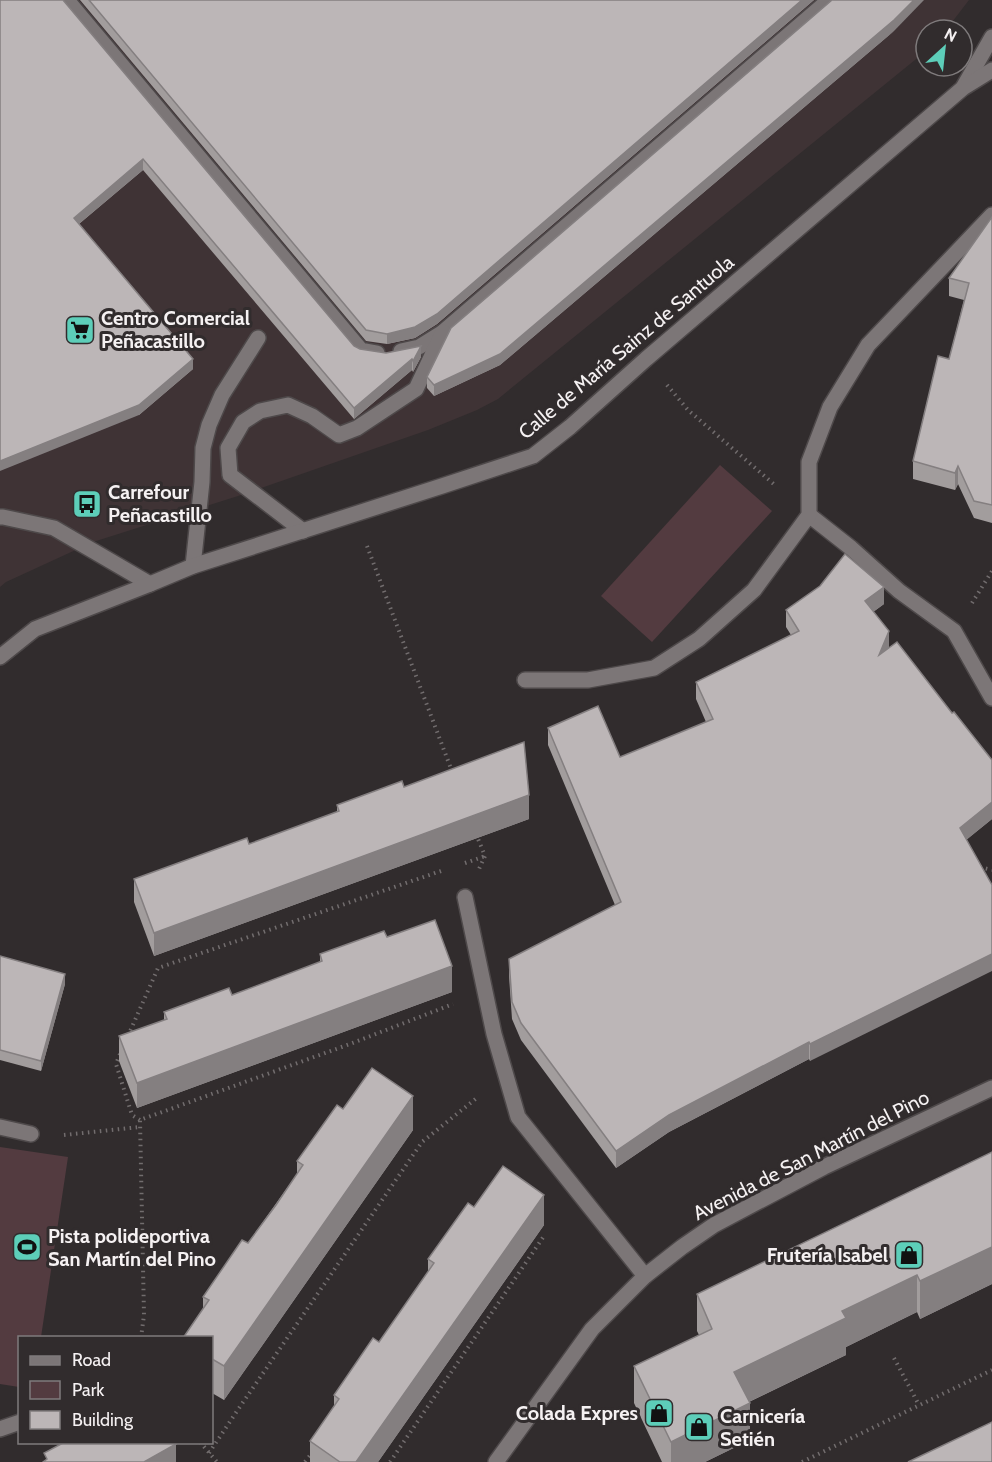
<svg xmlns="http://www.w3.org/2000/svg" width="992" height="1462" font-family="Cabin,sans-serif">
<style>
.built{fill:#3f3335}
.green{fill:#533b40}
.lines{fill:none;stroke-linecap:round;stroke-linejoin:round}
.lane-casing{stroke:#4e494a;stroke-width:18}
.street-casing{stroke:#4e494a;stroke-width:18}
.path{stroke:#726d6e;stroke-width:4;stroke-dasharray:1.5 4.5;stroke-linecap:butt}
.lane{stroke:#7c7677;stroke-width:15}
.street{stroke:#7c7677;stroke-width:15}
.wall{fill:#a29d9d}
.shaded-wall{fill:#847f80}
.building{fill:#bcb6b7;stroke:#847f80;stroke-width:1.5}
.labels{text-anchor:middle;stroke-width:6;stroke-linejoin:round;paint-order:stroke}
.poi-label{font-size:20px;font-weight:bold;fill:#f5f1f2;stroke:#312c2d;text-anchor:start}
.street-label{font-size:20px;fill:#f5f1f2;stroke:#312c2d}
</style>
<rect width="100%" height="100%" fill="#312c2d"/>
<!-- built -->
<path class="built" d="M 0,0 L 969,0 L 946,30 L 926,30 L 926,51 L 498,399 L 477,410 L 428,430 L 238,496 L 93,542 L 6,582 L 0,587 Z"/>
<!-- green -->
<g class="green">
<path d="M 720,465 L 772,511 L 652,642 L 601,596 Z"/>
<path d="M 0,1147 L 68,1157 L 41,1337 L 20,1338 L 19,1387 L 0,1384 Z"/>
</g>
<g class="lines">
<!-- lane casing -->
<g class="lane-casing">
<g id="lane">
<path d="M 67,0 L 361,350 L 377,353"/>
<path d="M 401,351 L 419,347 L 443,332 L 829,0"/>
<path d="M 0,517 L 3,517 L 54,528 L 150,584"/>
<path d="M 303,531 L 230,475 L 228,448 L 243,422 L 260,411 L 288,405 L 312,416 L 339,435 L 357,428 L 416,389 L 443,332"/>
<path d="M 193,566 L 202,482 L 203,448 L 209,425 L 222,395 L 258,338"/>
</g>
</g>
<!-- street casing -->
<g class="street-casing">
<g id="street">
<path d="M 964,86 L 992,37"/>
<path d="M 809,515 L 851,548 L 899,591 L 954,631 L 992,698"/>
<path d="M 0,657 L 35,629 L 150,584 L 193,566 L 442,486 L 533,456 L 570,427 L 646,359 L 963,88 L 992,70"/>
<path d="M 525,680 L 588,680 L 654,668 L 699,639 L 754,590 L 809,515 L 809,462 L 830,407 L 868,345 L 992,215"/>
<path d="M 465,897 L 494,1034 L 518,1117 L 645,1276"/>
<path d="M 0,1127 L 31,1134"/>
<path d="M 0,1429 L 20,1422"/>
<path d="M 496,1462 L 592,1329 L 645,1276 L 682,1247 L 714,1225 L 824,1167 L 992,1088"/>
</g>
</g>
<!-- path -->
<g class="path">
<path d="M 667,385 L 688,410 L 776,486"/>
<path d="M 367,546 L 453,774"/>
<path d="M 972,603 L 992,571"/>
<path d="M 476,834 L 485,856 L 479,869"/>
<path d="M 465,863 L 485,856"/>
<path d="M 980,867 L 992,870"/>
<path d="M 128,1036 L 158,968 L 444,870"/>
<path d="M 120,1054 L 116,1064 L 132,1115 L 140,1120"/>
<path d="M 64,1135 L 140,1127"/>
<path d="M 141,1338 L 144,1315 L 140,1120 L 350,1044 L 453,1004"/>
<path d="M 894,1358 L 919,1405"/>
<path d="M 200,1442 L 217,1462"/>
<path d="M 209,1453 L 237,1411 L 422,1142 L 478,1097"/>
<path d="M 305,1462 L 312,1453"/>
<path d="M 390,1462 L 544,1236"/>
<path d="M 802,1462 L 992,1370"/>
</g>
<!-- lane -->
<use href="#lane" class="lane"/>
<!-- street -->
<use href="#street" class="street"/>
</g>
<!-- wall -->
<g class="wall">
<path d="M 0,0 L 354,346 L 360,349 L 386,353 L 421,357 L 413,372 L 412,370 L 354,419 L 143,170 L 79,224 L 193,369 L 139,415 Z"/>
<path d="M 80,0 L 814,0 L 437,324 L 415,338 L 387,344 L 366,341 Z"/>
<path d="M 894,31 L 500,365 L 434,396 L 427,388 L 427,377 Z"/>
<path d="M 992,217 L 992,523 L 974,518 L 958,484 L 955,490 L 913,479 L 913,461 L 949,359 L 964,300 L 949,296 L 949,278 Z"/>
<path d="M 884,604 L 873,612 L 889,648 L 952,713 L 992,760 L 992,819 L 966,840 L 810,1061 L 809,1059 L 669,1132 L 616,1168 L 521,1040 L 512,1019 L 509,976 L 509,959 L 615,905 L 548,745 L 548,728 L 620,757 L 706,722 L 696,699 L 696,682 L 791,635 L 786,627 L 786,610 Z"/>
<path d="M 404,787 L 529,819 L 154,956 L 134,902 L 134,879 L 249,844 L 337,812 L 337,805 Z"/>
<path d="M 387,937 L 452,992 L 137,1108 L 119,1061 L 119,1036 L 164,1020 L 164,1012 L 232,995 L 320,962 L 320,954 Z"/>
<path d="M 0,956 L 65,984 L 41,1071 L 0,1060 Z"/>
<path d="M 343,1109 L 413,1130 L 224,1400 L 212,1393 L 212,1338 L 203,1309 L 203,1297 L 248,1243 L 297,1174 L 297,1161 Z"/>
<path d="M 992,1152 L 992,1284 L 920,1319 L 917,1312 L 846,1347 L 846,1355 L 749,1402 L 750,1440 L 705,1462 L 662,1462 L 634,1403 L 634,1366 L 699,1335 L 697,1331 L 697,1294 Z"/>
<path d="M 474,1207 L 544,1225 L 378,1462 L 310,1462 L 310,1441 L 334,1407 L 334,1395 L 379,1342 L 428,1272 L 428,1259 Z"/>
</g>
<!-- shaded-wall -->
<g class="shaded-wall">
<path d="M 802,0 L 814,0 L 437,324 L 415,338 L 387,344 L 387,334 Z"/>
<path d="M 914,0 L 924,0 L 894,31 L 500,365 L 434,396 L 434,385 Z"/>
<path d="M 143,159 L 143,170 L 74,228 L 74,218 Z"/>
<path d="M 421,346 L 421,357 L 413,372 L 413,361 Z"/>
<path d="M 193,359 L 193,369 L 139,415 L 0,471 L 0,461 Z"/>
<path d="M 412,359 L 412,370 L 354,419 L 354,408 Z"/>
<path d="M 958,466 L 958,484 L 955,490 L 955,473 Z"/>
<path d="M 884,587 L 884,604 L 865,618 L 865,601 Z"/>
<path d="M 889,631 L 889,649 L 879,655 Z"/>
<path d="M 529,795 L 529,819 L 154,956 L 154,933 Z"/>
<path d="M 992,802 L 992,819 L 960,845 L 960,828 Z"/>
<path d="M 992,954 L 992,971 L 810,1061 L 810,1044 Z"/>
<path d="M 452,966 L 452,992 L 137,1108 L 137,1083 Z"/>
<path d="M 65,974 L 65,984 L 41,1071 L 41,1061 Z"/>
<path d="M 809,1042 L 809,1059 L 669,1132 L 616,1168 L 616,1151 L 669,1115 Z"/>
<path d="M 413,1096 L 413,1130 L 224,1400 L 224,1366 Z"/>
<path d="M 544,1195 L 544,1225 L 378,1462 L 356,1462 Z"/>
<path d="M 991,1239 L 992,1239 L 992,1284 L 920,1319 L 920,1281 Z"/>
<path d="M 917,1275 L 917,1312 L 846,1347 L 846,1355 L 734,1409 L 734,1372 L 842,1311 Z"/>
<path d="M 750,1403 L 750,1440 L 705,1462 L 671,1462 L 671,1442 Z"/>
<path d="M 176,1444 L 176,1462 L 144,1462 Z"/>
</g>
<!-- building -->
<g class="building">
<path d="M 0,0 L 63,0 L 354,346 L 360,349 L 386,353 L 421,346 L 413,361 L 412,359 L 354,408 L 143,159 L 74,218 L 193,359 L 139,405 L 0,461 Z"/>
<path d="M 89,0 L 802,0 L 437,314 L 415,327 L 387,334 L 366,330 Z"/>
<path d="M 832,0 L 914,0 L 894,20 L 500,354 L 434,385 L 427,377 L 451,328 Z"/>
<path d="M 992,217 L 992,505 L 974,501 L 958,466 L 955,473 L 913,461 L 938,356 L 949,359 L 969,283 L 949,278 Z"/>
<path d="M 845,554 L 884,587 L 865,601 L 889,631 L 879,655 L 897,642 L 952,713 L 954,712 L 992,760 L 992,802 L 960,828 L 992,885 L 992,954 L 810,1044 L 809,1042 L 669,1115 L 616,1151 L 521,1023 L 512,1002 L 509,959 L 621,902 L 548,728 L 598,706 L 620,757 L 713,719 L 696,682 L 799,631 L 786,610 L 820,586 Z"/>
<path d="M 524,742 L 529,795 L 154,933 L 134,879 L 247,838 L 249,844 L 339,811 L 337,805 L 402,781 L 404,787 Z"/>
<path d="M 435,920 L 452,966 L 137,1083 L 119,1036 L 167,1019 L 164,1012 L 229,988 L 232,995 L 322,961 L 320,954 L 384,931 L 387,937 Z"/>
<path d="M 0,956 L 65,974 L 41,1061 L 0,1050 Z"/>
<path d="M 372,1068 L 413,1096 L 224,1366 L 212,1359 L 212,1338 L 183,1338 L 209,1300 L 203,1297 L 242,1240 L 248,1243 L 276,1205 L 303,1165 L 297,1161 L 337,1105 L 343,1109 Z"/>
<path d="M 992,1152 L 992,1247 L 920,1281 L 917,1275 L 842,1311 L 846,1318 L 734,1372 L 750,1403 L 671,1442 L 634,1366 L 712,1329 L 697,1294 Z"/>
<path d="M 503,1166 L 544,1195 L 356,1462 L 340,1462 L 310,1441 L 339,1399 L 334,1395 L 373,1338 L 379,1342 L 434,1263 L 428,1259 L 468,1203 L 474,1207 Z"/>
<path d="M 992,1422 L 992,1462 L 908,1462 Z"/>
<path d="M 63,1443 L 175,1443 L 176,1444 L 144,1462 L 43,1462 L 47,1459 L 44,1453 Z"/>
</g>
<!-- icons -->
<defs>
<g id="supermarket-square" transform="scale(1.5)"><rect x="-9" y="-9" width="18" height="18" rx="4" fill="#5dceb9" stroke="#312c2d"/><path d="M-6-5.5h2.5l.6 2H6L4.5 2H-2.5L-4.4-4H-6ZM-1.5 3.2a1.3 1.3 0 1 0 .1 0ZM3 3.2a1.3 1.3 0 1 0 .1 0Z" fill="#111"/></g>
<g id="bus-square" transform="scale(1.5)"><rect x="-9" y="-9" width="18" height="18" rx="4" fill="#5dceb9" stroke="#312c2d"/><path d="M-5-6H5V4H4V6H2V4H-2V6H-4V4H-5ZM-3.5-4V0h7V-4ZM-3.5 1.2v1.5H-2V1.2ZM2 1.2v1.5H3.5V1.2Z" fill="#111"/></g>
<g id="stadium-square" transform="scale(1.5)"><rect x="-9" y="-9" width="18" height="18" rx="4" fill="#5dceb9" stroke="#312c2d"/><path d="M0-5a6.5 5 0 1 0 0 10a6.5 5 0 1 0 0-10ZM-3.5-1.8h7v3.6h-7Z" fill="#111"/></g>
<g id="shop-square" transform="scale(1.5)"><rect x="-9" y="-9" width="18" height="18" rx="4" fill="#5dceb9" stroke="#312c2d"/><path d="M-5-2.5h2.3a2.7 3.5 0 0 1 5.4 0H5L5.5 6h-11ZM-1.5-2.5h3a1.5 2.3 0 0 0-3 0Z" fill="#111"/></g>
</defs>
<g fill-rule="evenodd">
<use href="#supermarket-square" x="80" y="330"/>
<use href="#bus-square" x="87" y="504"/>
<use href="#stadium-square" x="27" y="1247"/>
<use href="#shop-square" x="909" y="1255"/>
<use href="#shop-square" x="659" y="1413"/>
<use href="#shop-square" x="699" y="1427"/>
</g>
<g class="labels">
<!-- poi labels -->
<g class="poi-label">
<text x="101" y="325">Centro Comercial<tspan x="101" dy="23">Peñacastillo</tspan></text>
<text x="108" y="499">Carrefour<tspan x="108" dy="23">Peñacastillo</tspan></text>
<text x="48" y="1243">Pista polideportiva<tspan x="48" dy="23">San Martín del Pino</tspan></text>
<text x="888" y="1262" text-anchor="end">Frutería Isabel</text>
<text x="638" y="1420" text-anchor="end">Colada Expres</text>
<text x="720" y="1423">Carnicería<tspan x="720" dy="23">Setién</tspan></text>
</g>
<!-- street labels -->
<g class="street-label">
<text transform="translate(626 347) rotate(-40)" y="7">Calle de María Sainz de Santuola</text>
<text transform="translate(811 1155) rotate(-27)" y="7">Avenida de San Martín del Pino</text>
</g>
</g>
<!-- legend -->
<rect x="18" y="1336" width="195" height="108" fill="#312c2d" stroke="#7f7b7c" stroke-width="1.5"/>
<rect x="30" y="1356" width="30" height="9" fill="#7c7677" stroke="#7f7b7c" stroke-width="1.5"/>
<text x="72" y="1366" font-size="18" fill="#f5f1f2">Road</text>
<rect x="30" y="1381" width="30" height="18" fill="#533b40" stroke="#7f7b7c" stroke-width="1.5"/>
<text x="72" y="1396" font-size="18" fill="#f5f1f2">Park</text>
<rect x="30" y="1411" width="30" height="18" fill="#bcb6b7" stroke="#7f7b7c" stroke-width="1.5"/>
<text x="72" y="1426" font-size="18" fill="#f5f1f2">Building</text>
<!-- north arrow -->
<g transform="translate(944 48) rotate(27)"><circle r="28" fill="#312c2d" stroke="#7f7b7c" stroke-width="1.5"/>
<path d="M0-4.5L10 22L0 15L-10 22Z" fill="#5dceb9"/>
<text y="-9" font-size="16" font-weight="bold" text-anchor="middle" fill="#f5f1f2">N</text>
</g>
</svg>
